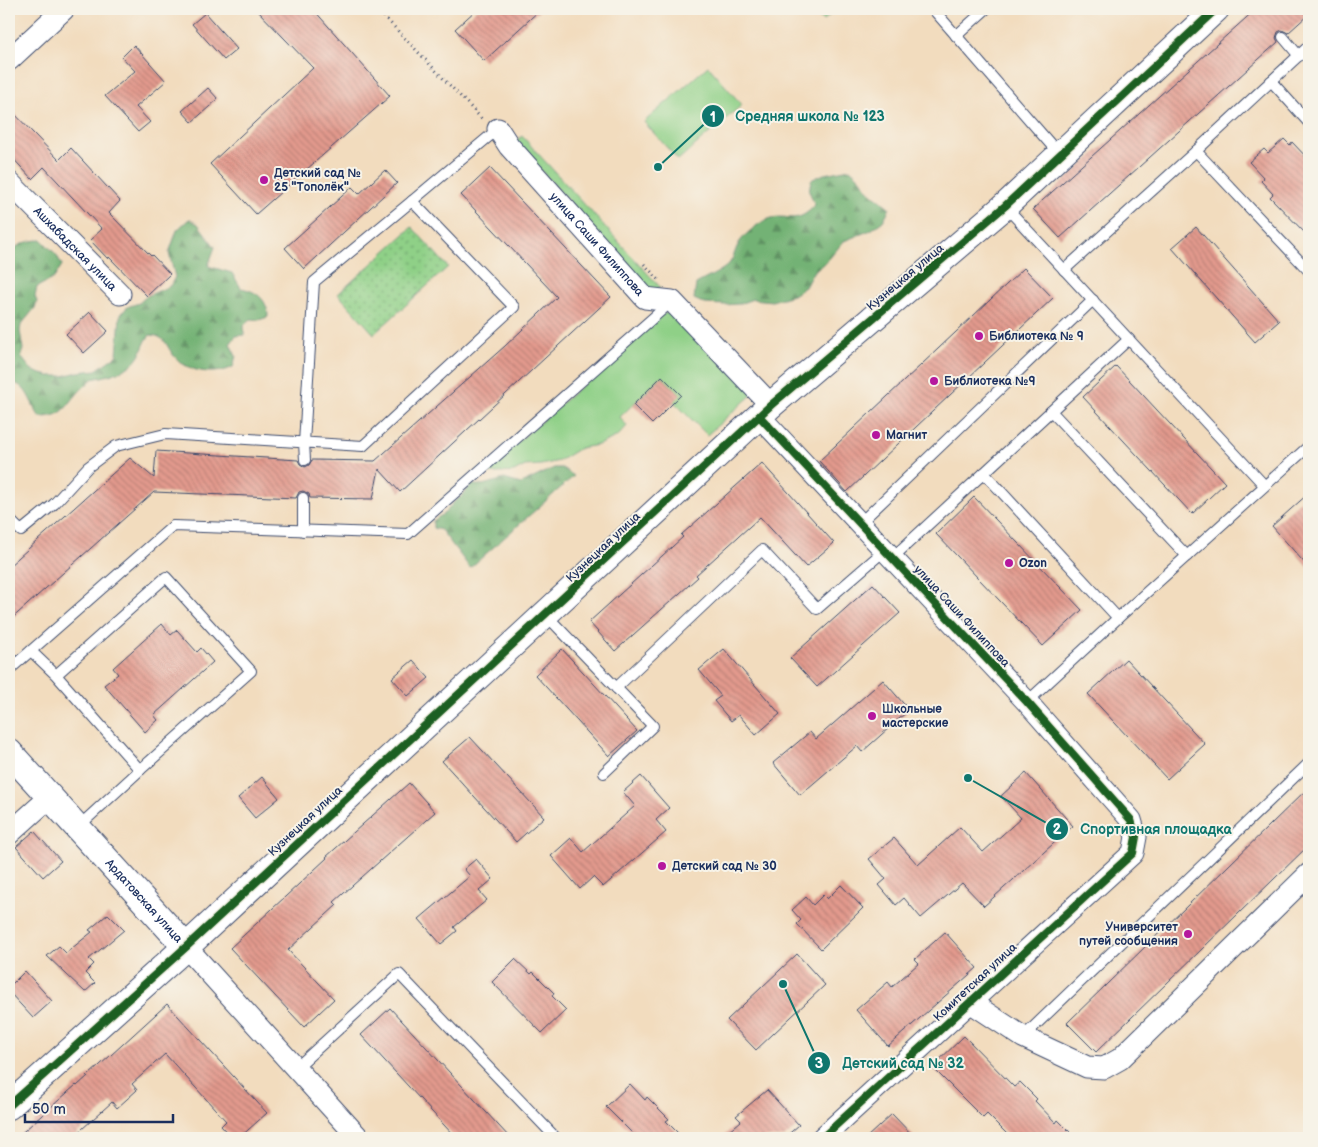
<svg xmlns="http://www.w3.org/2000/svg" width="1318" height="1147" font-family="'Balsamiq Sans',sans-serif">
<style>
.grass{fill:#8fd087;stroke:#558072}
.forest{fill:url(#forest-firs);stroke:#477069}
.park{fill:url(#park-dots);stroke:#558072}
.building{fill:url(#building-back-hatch)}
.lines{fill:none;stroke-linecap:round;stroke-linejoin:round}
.service-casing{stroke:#3b496c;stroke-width:12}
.minor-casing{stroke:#3b496c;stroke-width:23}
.tertiary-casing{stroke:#3b496c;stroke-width:28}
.path{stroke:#3b496c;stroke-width:3;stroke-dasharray:1 4;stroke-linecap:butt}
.service{stroke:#fff;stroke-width:10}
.minor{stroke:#fff;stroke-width:21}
.tertiary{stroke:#fff;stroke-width:26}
.cycleway-casing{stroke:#f7f3e8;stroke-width:11}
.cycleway{stroke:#1b5e20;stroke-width:8}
.poi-dot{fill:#b5179e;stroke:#f7f3e8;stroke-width:2}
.labels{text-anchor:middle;stroke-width:4;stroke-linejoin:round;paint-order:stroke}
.poi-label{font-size:12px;font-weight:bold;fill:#1b2f5e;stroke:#f7f3e8;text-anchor:start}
.street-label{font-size:12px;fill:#1b2f5e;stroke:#f7f3e8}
.leader{fill:none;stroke:#0f766e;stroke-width:2}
.callout-dot{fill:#0f766e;stroke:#f7f3e8;stroke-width:2}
.mark-label{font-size:15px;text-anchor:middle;font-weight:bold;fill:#fff}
.callout-label{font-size:14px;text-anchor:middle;font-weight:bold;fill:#0f766e;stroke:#f7f3e8;stroke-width:4;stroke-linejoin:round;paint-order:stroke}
</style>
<defs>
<pattern id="forest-firs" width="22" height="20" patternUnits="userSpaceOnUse" patternTransform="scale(1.25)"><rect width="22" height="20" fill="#73b274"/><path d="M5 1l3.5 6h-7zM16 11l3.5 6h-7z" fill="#5e9162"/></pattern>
<pattern id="park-dots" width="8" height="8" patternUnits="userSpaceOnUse" patternTransform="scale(1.25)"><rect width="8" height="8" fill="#8fd087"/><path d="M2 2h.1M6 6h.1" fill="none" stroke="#74a972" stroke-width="1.8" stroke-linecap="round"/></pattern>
<pattern id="building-back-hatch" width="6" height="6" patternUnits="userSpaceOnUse" patternTransform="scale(1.25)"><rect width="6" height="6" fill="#e39a8d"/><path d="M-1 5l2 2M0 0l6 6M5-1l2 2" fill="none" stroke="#b77e76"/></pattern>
</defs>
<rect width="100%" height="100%" fill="#f7f3e8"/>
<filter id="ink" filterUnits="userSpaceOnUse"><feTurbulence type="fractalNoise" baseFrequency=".02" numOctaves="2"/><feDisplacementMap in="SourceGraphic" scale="10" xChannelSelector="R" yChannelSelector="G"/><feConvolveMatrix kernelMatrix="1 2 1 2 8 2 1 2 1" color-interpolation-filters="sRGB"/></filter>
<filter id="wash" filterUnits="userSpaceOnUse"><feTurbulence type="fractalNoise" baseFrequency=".0096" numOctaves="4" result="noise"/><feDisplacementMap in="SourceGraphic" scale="20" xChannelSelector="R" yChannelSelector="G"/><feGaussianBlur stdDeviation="1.12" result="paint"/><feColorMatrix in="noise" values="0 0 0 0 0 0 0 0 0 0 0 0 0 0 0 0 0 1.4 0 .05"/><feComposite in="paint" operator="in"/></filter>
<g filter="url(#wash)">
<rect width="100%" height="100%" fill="#f2dcbe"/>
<!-- grass -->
<g class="grass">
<path d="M 812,9 L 837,9 L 823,21 Z"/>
<path d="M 708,66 L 742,105 L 678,160 L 644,122 Z"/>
<path d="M 522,136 L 660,287 L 653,294 L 515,142 Z"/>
<path d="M 669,313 L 676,315 L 754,393 L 707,435 L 674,402 L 662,376 L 620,417 L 627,426 L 618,436 L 598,445 L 580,448 L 559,461 L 541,465 L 525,466 L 514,472 L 482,474 L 662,314 Z"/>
</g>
<!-- forest -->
<g class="forest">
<path d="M 850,169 L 860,178 L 869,191 L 890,208 L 883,221 L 871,230 L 844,241 L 828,260 L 813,272 L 805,287 L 793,295 L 772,301 L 753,299 L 739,304 L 724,305 L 705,304 L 694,299 L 696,284 C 706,278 721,272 729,264 C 734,258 735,249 739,243 C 744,235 757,224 766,220 C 787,211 795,228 815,205 L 809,191 L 811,180 L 824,174 Z"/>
<path d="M 189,219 L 198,224 L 215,247 L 208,266 L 232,273 L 241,288 C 257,291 268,300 268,317 L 259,320 L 251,319 L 244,325 L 244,335 L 236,336 L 230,344 L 236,356 L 233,367 C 216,376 189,373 175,357 C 166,347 167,336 150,335 C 144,342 143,349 139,356 C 131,371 107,376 92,379 C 88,384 82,388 78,393 C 65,408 63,417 40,417 C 31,406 27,381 9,383 L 9,252 C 20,244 28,240 42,240 L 56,254 L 62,265 L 54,278 L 37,287 L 35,297 L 37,301 L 35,308 L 21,325 L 20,331 L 23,349 L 21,357 L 31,369 L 38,373 L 49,376 L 63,376 L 78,372 L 96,370 L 117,355 L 120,316 L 127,307 L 139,303 L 147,296 L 170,286 L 175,277 L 169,253 L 177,230 Z"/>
<path d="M 554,468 L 562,468 L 574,476 L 470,568 L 441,530 L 433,528 L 433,521 L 446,512 L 453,503 L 462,496 L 471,485 L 483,485 L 504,479 L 521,484 Z"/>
</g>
<!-- park -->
<path class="park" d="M 412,227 L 448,267 L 374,334 L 338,294 Z"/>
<g id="blocks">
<!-- building -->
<g class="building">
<path d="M 256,9 L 313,9 L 390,96 L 256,214 L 210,164 L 313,68 Z"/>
<path d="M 477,9 L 541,9 L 484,61 L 455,29 Z"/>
<path d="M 1256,9 L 1309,9 L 1309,14 L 1288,33 L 1282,30 L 1278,32 L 1276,38 L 1278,42 L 1060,238 L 1033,209 Z"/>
<path d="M 205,13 L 237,49 L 224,60 L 192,24 Z"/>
<path d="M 134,45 L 166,81 L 136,107 L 150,122 L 138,132 L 105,96 L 135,71 L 122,57 Z"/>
<path d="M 208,88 L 218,99 L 192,122 L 182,111 Z"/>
<path d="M 9,108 L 59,160 L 71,148 L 120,201 L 109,213 L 151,256 L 152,255 L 170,274 L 147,296 L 109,257 L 108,259 L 90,240 L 102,229 L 44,167 L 32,179 L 9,154 Z"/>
<path d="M 1284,139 L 1290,145 L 1292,142 L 1309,160 L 1309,237 L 1270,197 L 1273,194 L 1261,181 L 1264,178 L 1249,162 L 1264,149 L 1268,153 Z"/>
<path d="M 490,168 L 611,297 L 400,492 L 379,469 L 373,499 L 310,498 L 309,494 L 303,491 L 299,492 L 296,498 L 154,492 L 9,621 L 9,566 L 130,458 L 154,478 L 156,451 L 298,460 L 300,464 L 305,467 L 309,465 L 312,460 L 375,461 L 505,346 L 557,297 L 461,195 Z"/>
<path d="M 385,170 L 397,183 L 304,269 L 285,248 L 352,187 L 359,194 Z"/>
<path d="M 1196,227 L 1279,321 L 1255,342 L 1172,248 Z"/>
<path d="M 1024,268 L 1053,298 L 847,492 L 819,461 Z"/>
<path d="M 90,312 L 108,331 L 84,353 L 66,334 Z"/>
<path d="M 1116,366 L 1225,483 L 1192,514 L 1083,397 Z"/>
<path d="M 662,376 L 681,395 L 652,424 L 633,405 Z"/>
<path d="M 762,463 L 834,543 L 806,567 L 760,517 L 696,575 L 698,577 L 615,651 L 589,622 L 683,537 L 681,535 Z"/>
<path d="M 1309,493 L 1309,568 L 1272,526 Z"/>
<path d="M 974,497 L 1082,610 L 1043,646 L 936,534 Z"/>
<path d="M 873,584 L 900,613 L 817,687 L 790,658 Z"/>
<path d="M 162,624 L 171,635 L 177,630 L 197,652 L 201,648 L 213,662 L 154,715 L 158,720 L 145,732 L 104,685 L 118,674 L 113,668 Z"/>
<path d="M 562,649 L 637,731 L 609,756 L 535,675 Z"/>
<path d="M 724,649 L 780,714 L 756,735 L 739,715 L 731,721 L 714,701 L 721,696 L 699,670 Z"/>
<path d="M 1126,659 L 1205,744 L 1167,779 L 1088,694 Z"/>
<path d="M 413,660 L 429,678 L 408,696 L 392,678 Z"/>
<path d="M 883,680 L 909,710 L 862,752 L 857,746 L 800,795 L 773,763 L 810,732 L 816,739 Z"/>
<path d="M 470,737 L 544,817 L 516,842 L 442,761 Z"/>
<path d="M 1026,773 L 1073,826 L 984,906 L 962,883 L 921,918 L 904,898 L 896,905 L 879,885 L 886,879 L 869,859 L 894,838 L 918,865 L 960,827 L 983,852 L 1021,818 L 1001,796 Z"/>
<path d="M 641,776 L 669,808 L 656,820 L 666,832 L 603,887 L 593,877 L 580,889 L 551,856 L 571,838 L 583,852 L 635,806 L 623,792 Z"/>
<path d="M 262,777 L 279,798 L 255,818 L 238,798 Z"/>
<path d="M 409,783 L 435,812 L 334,902 L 337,905 L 288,950 L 334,999 L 304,1027 L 230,948 L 327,858 L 326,857 Z"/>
<path d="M 1309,787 L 1309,845 L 1096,1052 L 1067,1023 Z"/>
<path d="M 34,831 L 61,861 L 43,877 L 16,847 Z"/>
<path d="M 476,859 L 493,879 L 479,891 L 487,900 L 454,927 L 457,931 L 441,944 L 419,919 L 470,876 L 464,869 Z"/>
<path d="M 841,885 L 863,908 L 821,949 L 797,924 L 801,920 L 792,910 L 806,897 L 813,905 L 823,895 L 827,899 Z"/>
<path d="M 108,914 L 124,930 L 89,959 L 94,964 L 85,973 L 95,983 L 85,992 L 47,956 L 59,946 L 66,953 L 92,932 L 89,930 Z"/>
<path d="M 945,932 L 977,968 L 888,1046 L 856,1010 L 888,982 L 892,987 L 919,963 L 915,959 Z"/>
<path d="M 797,954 L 825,985 L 756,1050 L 727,1020 Z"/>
<path d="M 515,959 L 531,974 L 533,972 L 554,993 L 552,996 L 566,1010 L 542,1033 L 492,982 Z"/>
<path d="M 25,971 L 52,1001 L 33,1018 L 9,992 L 9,987 Z"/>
<path d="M 167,1004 L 267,1113 L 239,1138 L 232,1138 L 221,1126 L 226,1121 L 165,1054 L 132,1084 L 137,1090 L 117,1108 L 112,1102 L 72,1138 L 16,1138 L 76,1085 L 77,1086 Z"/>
<path d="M 390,1008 L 510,1138 L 456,1138 L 361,1035 Z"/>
<path d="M 964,1036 L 1014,1087 L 1020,1082 L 1037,1099 L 1035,1101 L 1056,1123 L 1058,1120 L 1076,1138 L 1011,1138 L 987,1114 L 983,1118 L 932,1067 Z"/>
<path d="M 630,1084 L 645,1100 L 647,1097 L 669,1119 L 666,1121 L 683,1138 L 637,1138 L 606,1107 Z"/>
<path d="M 767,1090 L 799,1125 L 784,1138 L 721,1138 L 741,1121 L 736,1116 Z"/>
<path d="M 892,1114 L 915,1138 L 866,1138 Z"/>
</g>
</g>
</g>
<g filter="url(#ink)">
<use href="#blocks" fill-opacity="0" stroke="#3b496c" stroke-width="1"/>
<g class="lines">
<!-- service casing -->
<g class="service-casing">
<g id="service">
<path d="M 933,9 L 1059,154"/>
<path d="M 956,36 L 986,9"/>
<path d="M 1283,37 L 1299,56"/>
<path d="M 1271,81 L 1309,123"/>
<path d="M 1196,151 L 1309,271"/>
<path d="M 412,201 L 498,129"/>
<path d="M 1006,207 L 1264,485"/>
<path d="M 1064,270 L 1196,151 L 1309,46"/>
<path d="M 1051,411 L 1187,556"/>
<path d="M 984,473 L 1118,618"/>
<path d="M 9,519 L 21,531 L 54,504 L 88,467 L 116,446 L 165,434 L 363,446 L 514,307 L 412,201 L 314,282 L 304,443 L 305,460"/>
<path d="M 860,523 L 1093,300"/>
<path d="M 303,531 L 303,498"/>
<path d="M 892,558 L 1129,339"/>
<path d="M 546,615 L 653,726 L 604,773"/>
<path d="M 31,651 L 56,675 L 140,770 L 251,671 L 166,577 L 56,675"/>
<path d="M 9,670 L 173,526 L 408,534 L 671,302"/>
<path d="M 616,688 L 762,550 L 817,609 L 885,550"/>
<path d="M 1027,702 L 1118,618 L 1309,446"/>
<path d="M 78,827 L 140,770"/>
<path d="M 1023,1037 L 1309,763"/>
<path d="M 296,1068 L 399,974 L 556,1138"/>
</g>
</g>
<!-- minor casing -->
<g class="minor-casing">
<g id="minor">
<path d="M 9,60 L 64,9"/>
<path id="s1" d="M 498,129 L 509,146 L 645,298 L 672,301 L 771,405"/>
<path id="s2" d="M 9,182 L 120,294"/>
<path d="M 760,417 L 1027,702 L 1131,820 L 1136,837 L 1133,853 L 822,1138"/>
<path d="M 9,834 L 50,797"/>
<path d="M 186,947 L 359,1138"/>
<path d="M 970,1002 L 1023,1037 L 1087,1067 L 1104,1068 L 1120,1059 L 1309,874"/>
</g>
</g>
<!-- tertiary casing -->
<g class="tertiary-casing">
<g id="tertiary">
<path id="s3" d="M 9,752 L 186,947"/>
<path d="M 9,1106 L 186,947 L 771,405 L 1005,206 L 1216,9"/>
</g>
</g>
<!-- path -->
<g class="path">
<path d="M 377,9 L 482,119"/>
<path d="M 644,264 L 659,280"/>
</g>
<!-- service -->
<use href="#service" class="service"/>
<!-- minor -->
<use href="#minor" class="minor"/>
<!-- tertiary -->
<use href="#tertiary" class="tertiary"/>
<!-- cycleway casing -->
<g class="cycleway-casing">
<g id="cycleway">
<path d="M 760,417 L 1027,702 L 1131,820 L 1136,837 L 1133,853 L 822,1138"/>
<path d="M 9,1106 L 186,947 L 771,405 L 1005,206 L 1216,9"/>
</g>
</g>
<!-- cycleway -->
<use href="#cycleway" class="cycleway"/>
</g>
</g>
<!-- markers -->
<g class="poi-dot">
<circle cx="264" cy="180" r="5"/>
<circle cx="979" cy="336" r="5"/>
<circle cx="934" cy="381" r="5"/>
<circle cx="876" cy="435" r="5"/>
<circle cx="1009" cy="563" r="5"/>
<circle cx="872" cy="716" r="5"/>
<circle cx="662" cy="866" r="5"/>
<circle cx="1188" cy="934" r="5"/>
</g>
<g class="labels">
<!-- poi labels -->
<g class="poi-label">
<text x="274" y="177">Детский сад №<tspan x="274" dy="14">25 "Тополёк"</tspan></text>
<text x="989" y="340">Библиотека № 9</text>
<text x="944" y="385">Библиотека №9</text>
<text x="886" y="439">Магнит</text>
<text x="1019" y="567">Ozon</text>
<text x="882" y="713">Школьные<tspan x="882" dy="14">мастерские</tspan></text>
<text x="672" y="870">Детский сад № 30</text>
<text x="1178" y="931" text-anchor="end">Университет<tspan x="1178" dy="14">путей сообщения</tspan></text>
</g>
<!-- street labels -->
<g class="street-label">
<text dy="4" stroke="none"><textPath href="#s1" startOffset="152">улица Саши Филиппова</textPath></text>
<text dy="4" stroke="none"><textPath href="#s2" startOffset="94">Ашхабадская улица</textPath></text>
<text transform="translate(905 277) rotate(-40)" y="4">Кузнецкая улица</text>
<text transform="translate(603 547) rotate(-43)" y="4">Кузнецкая улица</text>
<text transform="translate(962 616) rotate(47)" y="4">улица Саши Филиппова</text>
<text transform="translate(305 821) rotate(-43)" y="4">Кузнецкая улица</text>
<text dy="4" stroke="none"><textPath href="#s3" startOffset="201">Ардатовская улица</textPath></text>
<text transform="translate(975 982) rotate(-43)" y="4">Комитетская улица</text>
</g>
</g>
<!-- callouts -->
<path class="leader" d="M658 167L713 116M968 778L1057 829M783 984L819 1063"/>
<g class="callout-dot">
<circle cx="658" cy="167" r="5"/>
<circle cx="968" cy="778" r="5"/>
<circle cx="783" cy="984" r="5"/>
<circle cx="713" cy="116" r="12"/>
<circle cx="1057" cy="829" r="12"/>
<circle cx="819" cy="1063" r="12"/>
</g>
<g class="mark-label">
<text x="713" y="122">1</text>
<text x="1057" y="834">2</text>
<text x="819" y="1068">3</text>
</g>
<g class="callout-label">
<text x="810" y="121">Средняя школа № 123</text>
<text x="1156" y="834">Спортивная площадка</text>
<text x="903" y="1068">Детский сад № 32</text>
</g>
<!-- margin -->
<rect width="1318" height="1147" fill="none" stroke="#f7f3e8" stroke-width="30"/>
<!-- scale -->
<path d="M25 1114v8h148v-8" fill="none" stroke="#1b2f5e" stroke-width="2.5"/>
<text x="32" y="1114" font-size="15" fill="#1b2f5e" stroke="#f7f3e8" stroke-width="4" paint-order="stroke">50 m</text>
</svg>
